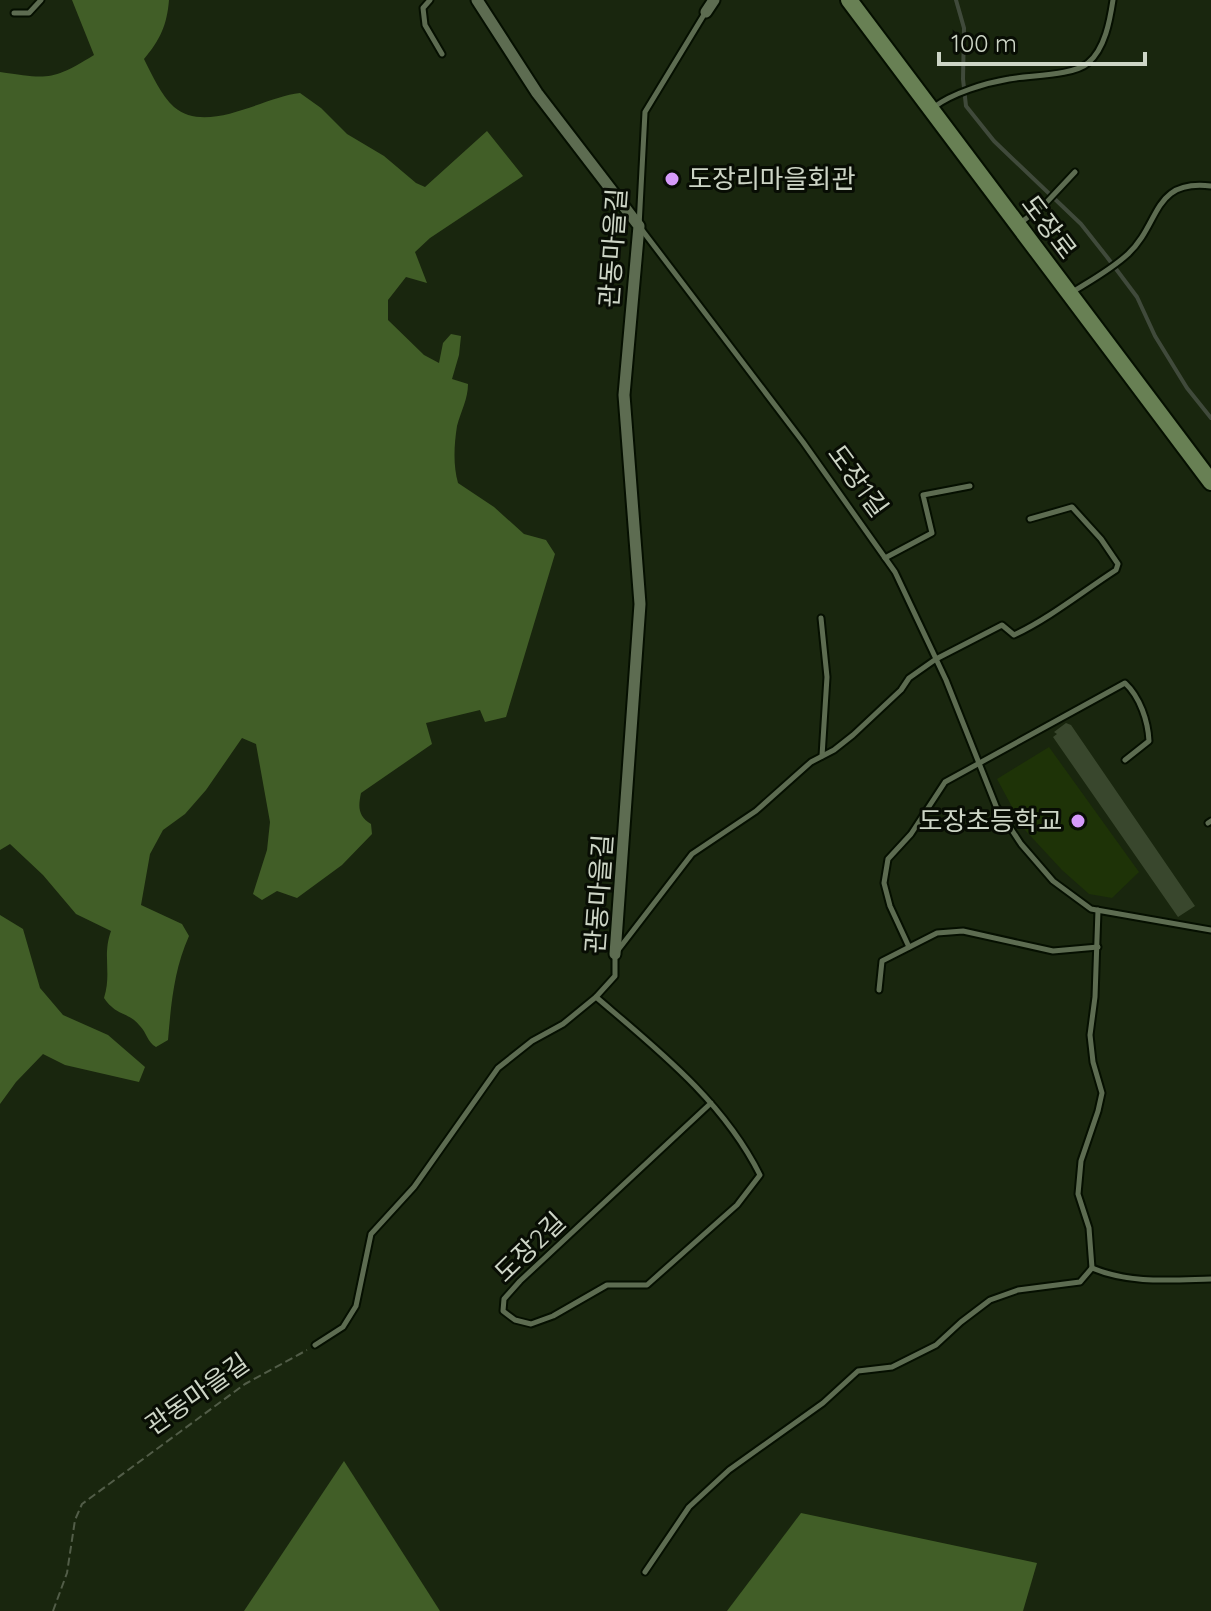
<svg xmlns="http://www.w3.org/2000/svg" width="1211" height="1611" font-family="Quicksand,'Noto Sans KR',sans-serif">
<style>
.green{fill:#1e3307}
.forest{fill:#415e27}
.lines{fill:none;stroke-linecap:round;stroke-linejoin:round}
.stream{stroke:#404a3b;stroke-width:4}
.building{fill:#39472d}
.lane-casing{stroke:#050f00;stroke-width:9}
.street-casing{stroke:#050f00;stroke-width:15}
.secondary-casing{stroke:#050f00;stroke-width:20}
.path{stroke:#525d48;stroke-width:2;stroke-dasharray:8 4;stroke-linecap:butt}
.lane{stroke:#5d6c51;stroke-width:5}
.street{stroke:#5d6c51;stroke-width:11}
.secondary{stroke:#688054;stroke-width:16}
.poi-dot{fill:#d69bfa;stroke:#080d04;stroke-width:3}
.labels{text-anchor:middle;stroke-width:6;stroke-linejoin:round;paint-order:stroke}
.poi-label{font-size:26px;fill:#cdd5c6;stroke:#080d04;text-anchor:start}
.street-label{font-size:26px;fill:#cdd5c6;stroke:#080d04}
</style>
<rect width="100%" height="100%" fill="#19260e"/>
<!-- green -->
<path class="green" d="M 1049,747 L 1139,872 L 1112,898 L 1089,894 L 1062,870 L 1024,829 L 997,779 Z"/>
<!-- forest -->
<g class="forest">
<path d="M 72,0 L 169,0 C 167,25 160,40 144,59 C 152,75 161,95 174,107 C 207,135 263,97 300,93 L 321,108 L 347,134 L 384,156 L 416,183 L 425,187 L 487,131 L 523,176 L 430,238 L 415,252 L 427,283 L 406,277 L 388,300 L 388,320 L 424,355 L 439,363 L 443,343 L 451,334 L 461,336 L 459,355 L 452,379 L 468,384 C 468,399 461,411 457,426 C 454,445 453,465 458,483 L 494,507 L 524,534 L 546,540 L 555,554 L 506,717 L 485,722 L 480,710 L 426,723 L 432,744 L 361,793 C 358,807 358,816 371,824 L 372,834 L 342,865 L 297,898 L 277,891 L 262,900 L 253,894 L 267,850 L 270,822 L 256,744 L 242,738 L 206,790 L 185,814 L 163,830 L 150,854 L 141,905 L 182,924 L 189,936 C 174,969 171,1005 168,1040 L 156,1047 C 147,1042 147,1033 140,1026 C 128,1011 117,1017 104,998 C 112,972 102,956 111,931 L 76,914 L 43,875 L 10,844 L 0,850 L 0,72 C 48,79 52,81 94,55 Z"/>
<path d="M 0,915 L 23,929 L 40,988 L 63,1015 L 108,1035 L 145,1067 L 139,1082 L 65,1065 L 43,1054 L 16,1082 L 0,1104 Z"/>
<path d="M 344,1461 L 440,1611 L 244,1611 Z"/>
<path d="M 801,1513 L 1037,1563 L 1023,1611 L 727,1611 Z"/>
</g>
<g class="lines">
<!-- stream -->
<path class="stream" d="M 956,0 L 964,28 L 963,79 L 966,106 L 994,141 L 1081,224 L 1107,257 L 1137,297 L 1155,336 L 1187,388 L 1211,418"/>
</g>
<!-- building -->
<path class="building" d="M 1066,723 L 1071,725 L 1195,906 L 1178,917 L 1053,737 L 1057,734 L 1054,732 Z"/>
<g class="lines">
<!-- lane casing -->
<g class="lane-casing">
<g id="lane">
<path d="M 430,0 L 423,8 L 425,25 L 442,54"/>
<path d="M 14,13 L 29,13 L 41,0"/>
<path d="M 705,13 L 645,112 L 639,226 L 803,442 L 895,572 L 946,680 L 996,806 L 1021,844 L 1053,881 L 1091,909 L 1211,930"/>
<path d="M 934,107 C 953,93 985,83 1009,79 C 1029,75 1073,76 1088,63 C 1105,49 1110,20 1113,0"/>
<path d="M 1019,224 L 1045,204 L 1075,172"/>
<path d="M 1071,293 C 1090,281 1112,269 1128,254 C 1161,223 1152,179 1211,186"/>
<path d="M 885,558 L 932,533 L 923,495 L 970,486"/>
<path d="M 821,618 L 827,677 L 822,756"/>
<path d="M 1208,823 L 1211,821"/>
<path d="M 909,947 L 890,906 L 884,883 L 888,859 L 911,834 L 945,782 L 1125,683 C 1140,697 1148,721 1149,741 L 1125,760"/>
<path d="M 879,990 L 882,961 L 937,933 L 963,931 L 1053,951 L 1098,947"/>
<path d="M 596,997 C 658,1050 723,1101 760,1175 L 737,1205 L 647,1285 L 607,1285 L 553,1316 L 531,1324 L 515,1320 L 503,1311 L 504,1299 L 520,1281 L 711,1103"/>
<path d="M 1092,1268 L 1089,1228 L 1078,1194 L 1081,1161 L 1098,1111 L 1102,1093 L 1093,1062 L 1090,1035 L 1095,997 L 1098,910"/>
<path d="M 315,1345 L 343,1327 L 356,1306 L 371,1234 L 414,1187 L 498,1068 L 532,1041 L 563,1024 L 596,997 L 615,976 L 615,954 L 692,854 L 756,811 L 811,762 L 834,750 L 853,735 L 901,690 L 909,678 L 936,659 L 1002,625 L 1014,635 C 1050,618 1082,592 1116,570 L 1118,564 L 1101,539 L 1072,507 L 1030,519"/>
<path d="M 645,1572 L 689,1507 L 729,1470 L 823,1403 L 858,1371 L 892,1367 L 936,1345 L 961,1322 L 990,1300 L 1018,1290 L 1080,1282 L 1092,1268 C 1130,1284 1171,1280 1211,1279"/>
</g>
</g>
<!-- street casing -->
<g class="street-casing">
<g id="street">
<path d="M 477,0 L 537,93 L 639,226 L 624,395 L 640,604 L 615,954"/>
<path d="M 706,12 L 714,0"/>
</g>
</g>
<!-- secondary casing -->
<g class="secondary-casing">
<path id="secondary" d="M 849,0 L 1211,482"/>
</g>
<!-- path -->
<path class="path" d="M 53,1611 L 67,1573 L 75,1520 L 82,1504 L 245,1384 L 307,1350"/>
<!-- lane -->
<use href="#lane" class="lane"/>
<!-- street -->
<use href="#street" class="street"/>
<!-- secondary -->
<use href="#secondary" class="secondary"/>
</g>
<!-- markers -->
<g class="poi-dot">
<circle cx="672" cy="179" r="8"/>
<circle cx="1078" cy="821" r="8"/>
</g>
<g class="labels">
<!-- poi labels -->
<g class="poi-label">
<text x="688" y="188">도장리마을회관</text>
<text x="1062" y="830" text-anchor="end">도장초등학교</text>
</g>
<!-- street labels -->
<g class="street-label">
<text transform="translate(1049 227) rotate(53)" y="9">도장로</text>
<text transform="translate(613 248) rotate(-86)" y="9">관동마을길</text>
<text transform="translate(858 481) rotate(54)" y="9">도장1길</text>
<text transform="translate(599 894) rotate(-86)" y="9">관동마을길</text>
<text transform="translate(530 1247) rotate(-44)" y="9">도장2길</text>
<text transform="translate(197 1394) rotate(-35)" y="9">관동마을길</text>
</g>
</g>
<!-- scale -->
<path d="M939 52v12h206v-12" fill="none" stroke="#cdd5c6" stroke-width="4"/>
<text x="951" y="52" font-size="24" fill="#cdd5c6" stroke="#080d04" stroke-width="6" paint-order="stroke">100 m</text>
</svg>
